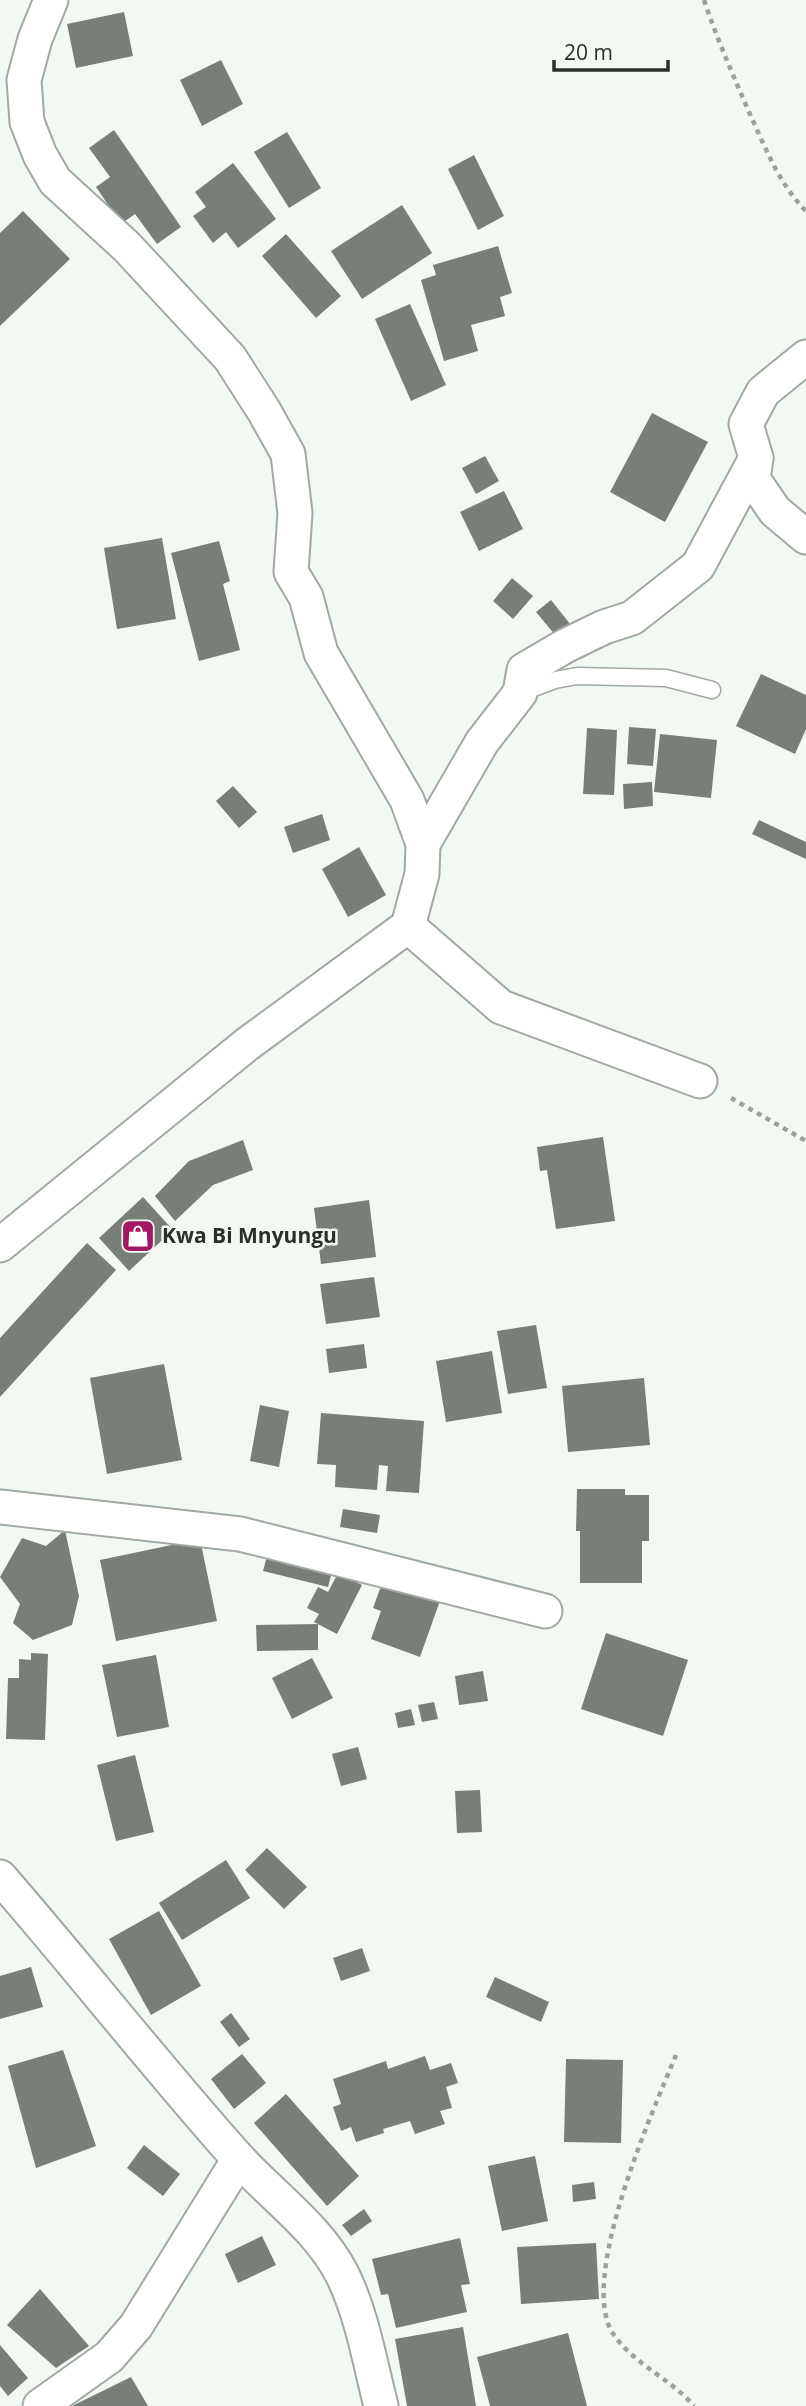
<svg xmlns="http://www.w3.org/2000/svg" width="806" height="2406" font-family="'Open Sans',sans-serif">
<style>
.building{fill:#787e78}
.lines{fill:none;stroke-linecap:round;stroke-linejoin:round}
.lane-casing{stroke:#a2a8a2;stroke-width:19}
.street-casing{stroke:#a2a8a2;stroke-width:37}
.path{stroke:#9da19d;stroke-width:4.5;stroke-dasharray:5 5;stroke-linecap:butt}
.lane{stroke:#fff;stroke-width:16}
.street{stroke:#fff;stroke-width:33}
.labels{text-anchor:middle;stroke-width:5;stroke-linejoin:round;paint-order:stroke}
.poi-label{font-size:21px;font-weight:bold;fill:#2c2e2c;stroke:#f2f8f2;text-anchor:start}
</style>
<rect width="100%" height="100%" fill="#f2f8f2"/>
<!-- building -->
<g class="building">
<path d="M 124,12 L 133,56 L 76,68 L 67,24 Z"/>
<path d="M 221,60 L 243,104 L 202,126 L 180,80 Z"/>
<path d="M 114,130 L 181,227 L 157,244 L 135,214 L 121,224 L 96,187 L 110,177 L 89,148 Z"/>
<path d="M 287,132 L 321,188 L 289,208 L 254,152 Z"/>
<path d="M 474,155 L 504,216 L 478,230 L 448,169 Z"/>
<path d="M 233,163 L 276,219 L 238,248 L 226,232 L 213,243 L 193,216 L 206,207 L 195,192 Z"/>
<path d="M 402,205 L 432,253 L 362,299 L 331,251 Z"/>
<path d="M 23,211 L 70,259 L 0,326 L 0,233 Z"/>
<path d="M 286,234 L 341,296 L 316,318 L 262,256 Z"/>
<path d="M 498,246 L 512,293 L 500,297 L 505,316 L 471,325 L 478,351 L 444,361 L 421,280 L 436,275 L 433,265 Z"/>
<path d="M 410,304 L 446,385 L 411,401 L 375,319 Z"/>
<path d="M 652,413 L 708,442 L 665,522 L 610,492 Z"/>
<path d="M 485,456 L 499,481 L 476,494 L 462,468 Z"/>
<path d="M 504,491 L 523,529 L 479,551 L 460,512 Z"/>
<path d="M 162,538 L 176,619 L 117,629 L 104,548 Z"/>
<path d="M 219,541 L 230,581 L 223,584 L 240,650 L 199,661 L 171,553 Z"/>
<path d="M 512,578 L 533,596 L 513,619 L 493,601 Z"/>
<path d="M 551,600 L 570,624 L 556,636 L 536,612 Z"/>
<path d="M 761,674 L 806,695 L 806,729 L 795,754 L 736,726 Z"/>
<path d="M 629,727 L 656,729 L 653,766 L 627,764 Z"/>
<path d="M 587,728 L 617,730 L 614,795 L 583,794 Z"/>
<path d="M 660,734 L 717,740 L 711,798 L 654,792 Z"/>
<path d="M 652,782 L 653,806 L 624,809 L 623,784 Z"/>
<path d="M 233,786 L 257,812 L 239,828 L 216,801 Z"/>
<path d="M 322,814 L 330,840 L 293,853 L 284,827 Z"/>
<path d="M 759,820 L 806,842 L 806,859 L 752,834 Z"/>
<path d="M 359,847 L 386,895 L 348,917 L 322,869 Z"/>
<path d="M 603,1137 L 615,1221 L 556,1229 L 547,1170 L 540,1171 L 537,1147 Z"/>
<path d="M 243,1140 L 253,1170 L 213,1185 L 175,1221 L 155,1196 L 189,1161 Z"/>
<path d="M 143,1197 L 173,1230 L 129,1271 L 99,1238 Z"/>
<path d="M 369,1200 L 376,1257 L 321,1264 L 314,1208 Z"/>
<path d="M 87,1243 L 116,1270 L 0,1397 L 0,1338 Z"/>
<path d="M 374,1277 L 380,1317 L 326,1324 L 320,1284 Z"/>
<path d="M 536,1325 L 547,1388 L 508,1394 L 497,1331 Z"/>
<path d="M 364,1344 L 367,1368 L 329,1373 L 326,1349 Z"/>
<path d="M 492,1351 L 502,1413 L 446,1422 L 436,1361 Z"/>
<path d="M 164,1364 L 182,1460 L 107,1474 L 90,1378 Z"/>
<path d="M 644,1378 L 650,1445 L 568,1452 L 562,1386 Z"/>
<path d="M 260,1405 L 289,1411 L 279,1467 L 250,1461 Z"/>
<path d="M 321,1413 L 424,1421 L 419,1493 L 386,1491 L 388,1466 L 379,1465 L 377,1490 L 335,1487 L 336,1465 L 317,1464 Z"/>
<path d="M 577,1489 L 625,1489 L 625,1495 L 649,1495 L 649,1541 L 642,1541 L 642,1583 L 580,1583 L 580,1531 L 576,1531 Z"/>
<path d="M 343,1509 L 380,1515 L 377,1533 L 340,1527 Z"/>
<path d="M 65,1530 L 79,1596 L 72,1625 L 33,1640 L 13,1623 L 20,1604 L 0,1577 L 22,1538 L 46,1546 Z"/>
<path d="M 200,1539 L 217,1621 L 116,1641 L 100,1560 Z"/>
<path d="M 270,1545 L 335,1561 L 328,1587 L 263,1571 Z"/>
<path d="M 338,1573 L 362,1585 L 337,1634 L 314,1622 L 319,1614 L 307,1608 L 318,1587 L 328,1592 Z"/>
<path d="M 385,1575 L 442,1595 L 420,1657 L 371,1639 L 381,1611 L 373,1608 Z"/>
<path d="M 318,1624 L 318,1650 L 257,1651 L 256,1625 Z"/>
<path d="M 606,1633 L 688,1660 L 663,1736 L 581,1709 Z"/>
<path d="M 31,1653 L 48,1654 L 45,1740 L 6,1739 L 8,1678 L 19,1678 L 19,1659 L 31,1660 Z"/>
<path d="M 156,1655 L 169,1727 L 117,1737 L 102,1665 Z"/>
<path d="M 312,1658 L 333,1698 L 292,1719 L 272,1678 Z"/>
<path d="M 483,1671 L 488,1701 L 459,1705 L 455,1676 Z"/>
<path d="M 434,1702 L 438,1719 L 422,1722 L 418,1705 Z"/>
<path d="M 411,1709 L 415,1725 L 398,1728 L 395,1713 Z"/>
<path d="M 358,1747 L 367,1779 L 341,1786 L 332,1754 Z"/>
<path d="M 135,1755 L 154,1832 L 116,1841 L 97,1765 Z"/>
<path d="M 480,1790 L 482,1832 L 457,1833 L 455,1791 Z"/>
<path d="M 267,1848 L 307,1887 L 284,1909 L 245,1870 Z"/>
<path d="M 226,1860 L 250,1898 L 182,1940 L 159,1903 Z"/>
<path d="M 159,1911 L 201,1986 L 151,2015 L 109,1939 Z"/>
<path d="M 362,1948 L 370,1971 L 341,1981 L 333,1958 Z"/>
<path d="M 31,1967 L 43,2007 L 0,2019 L 0,1976 Z"/>
<path d="M 495,1977 L 549,2002 L 541,2022 L 486,1997 Z"/>
<path d="M 231,2013 L 250,2039 L 239,2047 L 220,2022 Z"/>
<path d="M 63,2050 L 96,2146 L 36,2168 L 8,2066 Z"/>
<path d="M 242,2054 L 266,2083 L 234,2109 L 211,2079 Z"/>
<path d="M 425,2056 L 430,2070 L 451,2063 L 458,2083 L 446,2087 L 452,2108 L 440,2111 L 445,2124 L 415,2134 L 410,2121 L 383,2129 L 384,2133 L 356,2142 L 351,2127 L 341,2131 L 333,2107 L 341,2104 L 333,2079 L 386,2061 L 388,2069 Z"/>
<path d="M 566,2059 L 623,2060 L 621,2143 L 564,2142 Z"/>
<path d="M 286,2094 L 359,2176 L 327,2206 L 254,2123 Z"/>
<path d="M 144,2145 L 180,2174 L 163,2196 L 127,2168 Z"/>
<path d="M 535,2156 L 548,2221 L 502,2231 L 488,2166 Z"/>
<path d="M 594,2182 L 596,2199 L 573,2202 L 572,2185 Z"/>
<path d="M 364,2209 L 372,2221 L 351,2236 L 342,2225 Z"/>
<path d="M 262,2236 L 276,2265 L 238,2283 L 225,2254 Z"/>
<path d="M 460,2238 L 470,2284 L 461,2285 L 467,2312 L 396,2328 L 388,2294 L 381,2295 L 372,2259 Z"/>
<path d="M 596,2243 L 599,2299 L 521,2304 L 517,2247 Z"/>
<path d="M 40,2289 L 89,2346 L 56,2368 L 7,2325 Z"/>
<path d="M 463,2327 L 476,2406 L 407,2406 L 395,2339 Z"/>
<path d="M 568,2333 L 587,2406 L 490,2406 L 477,2357 Z"/>
<path d="M 0,2345 L 28,2378 L 8,2396 L 0,2386 Z"/>
<path d="M 131,2377 L 148,2406 L 72,2406 Z"/>
</g>
<g class="lines">
<!-- lane casing -->
<g class="lane-casing">
<path id="lane" d="M 520,693 L 555,680 L 577,676 L 666,678 L 712,690"/>
</g>
<!-- street casing -->
<g class="street-casing">
<g id="street">
<path d="M 806,357 L 763,392 L 746,424 L 756,458 L 753,479 L 775,511 L 806,537"/>
<path d="M 423,844 L 482,742 L 520,693 L 524,670 L 565,646 L 604,627 L 632,618 L 698,566 L 756,458"/>
<path d="M 408,926 L 501,1007 L 700,1081"/>
<path d="M 0,1245 L 246,1045 L 408,926 L 422,874 L 423,844 L 407,800 L 321,653 L 306,597 L 291,572 L 295,513 L 288,454 L 264,411 L 230,358 L 127,247 L 55,181 L 40,155 L 27,122 L 24,80 L 35,39 L 51,0"/>
<path d="M 0,1507 L 240,1534 L 545,1611"/>
<path d="M 0,1877 C 80,1969 155,2065 236,2156 C 271,2195 318,2227 342,2274 C 362,2314 370,2363 381,2406"/>
<path d="M 40,2406 L 109,2357 L 136,2326 L 239,2159"/>
</g>
</g>
<!-- path -->
<g class="path">
<path d="M 704,0 C 717,39 733,75 749,112 C 765,147 779,184 806,211"/>
<path d="M 731,1098 L 806,1141"/>
<path d="M 676,2055 C 653,2111 576,2282 614,2335 C 635,2365 671,2379 694,2406"/>
</g>
<!-- lane -->
<use href="#lane" class="lane"/>
<!-- street -->
<use href="#street" class="street"/>
</g>
<!-- icons -->
<defs>
<g id="shop-square" transform="scale(1.75)"><rect x="-9" y="-9" width="18" height="18" rx="4" fill="#a31961" stroke="#f2f8f2"/><path d="M-5-2.5h2.3a2.7 3.5 0 0 1 5.4 0H5L5.5 6h-11ZM-1.5-2.5h3a1.5 2.3 0 0 0-3 0Z" fill="#fff"/></g>
</defs>
<g fill-rule="evenodd">
<use href="#shop-square" x="138" y="1236"/>
</g>
<g class="labels">
<!-- poi labels -->
<g class="poi-label">
<text x="162" y="1243">Kwa Bi Mnyungu</text>
</g>
</g>
<!-- scale -->
<path d="M554 60v10h114v-10" fill="none" stroke="#2c2e2c" stroke-width="3.5"/>
<text x="564" y="60" font-size="21" fill="#2c2e2c" stroke="#f2f8f2" stroke-width="5" paint-order="stroke">20 m</text>
</svg>
